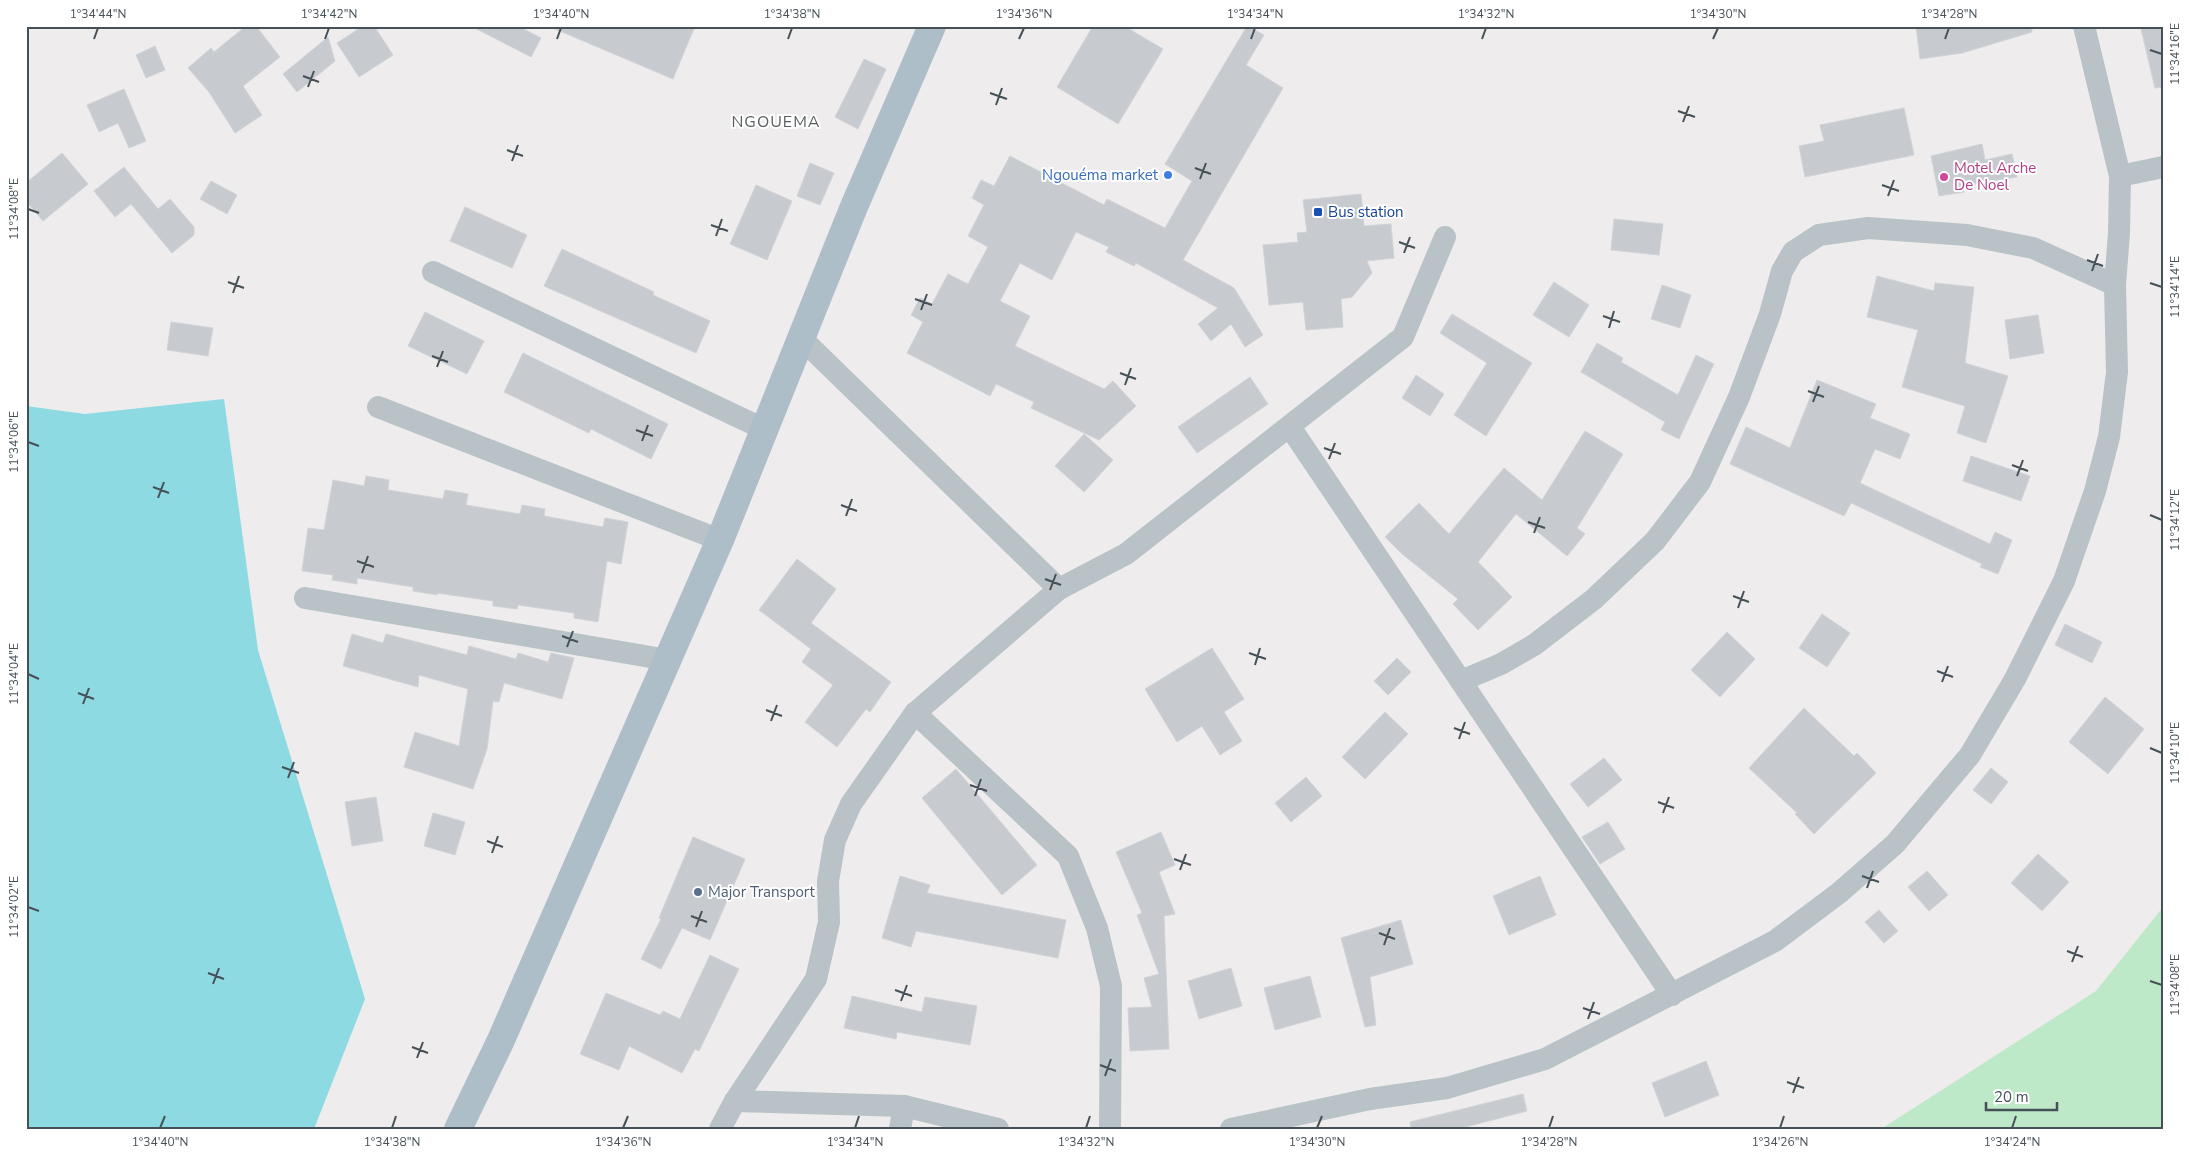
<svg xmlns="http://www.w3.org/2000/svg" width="2189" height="1155" font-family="'Nunito Sans',sans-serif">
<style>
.green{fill:#bde9c9}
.water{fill:#8ddae3}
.building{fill:#c7cace;stroke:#d0d3d7}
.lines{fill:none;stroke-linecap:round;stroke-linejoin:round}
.street{stroke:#b8c2c7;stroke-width:22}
.primary{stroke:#adbec9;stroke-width:28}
.ticks{fill:none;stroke:#465157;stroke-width:2}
.shop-dot{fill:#3f7fe0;stroke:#fff;stroke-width:2}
.hotel-dot{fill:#d1479c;stroke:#fff;stroke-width:2}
.transit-dot{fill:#1a4fb4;stroke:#fff;stroke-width:2}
.service-dot{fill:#5c6f8a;stroke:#fff;stroke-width:2}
.labels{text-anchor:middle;stroke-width:4;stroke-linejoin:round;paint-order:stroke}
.hotel-label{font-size:15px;fill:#b23c85;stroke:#fff;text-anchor:start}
.shop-label{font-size:15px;fill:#366cbe;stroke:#fff;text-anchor:end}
.transit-label{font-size:15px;fill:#164399;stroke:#fff;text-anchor:start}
.service-label{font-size:15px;fill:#4e5e75;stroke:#fff;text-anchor:start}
.neighbourhood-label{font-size:16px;letter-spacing:1px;fill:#595d60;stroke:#fff}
.neatline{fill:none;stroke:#465157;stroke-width:2}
.ticks-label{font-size:12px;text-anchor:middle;fill:#465157}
</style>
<rect width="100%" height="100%" fill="#eeecec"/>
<!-- green -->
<path class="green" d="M 2163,907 L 2163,1129 L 1881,1129 L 2096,991 Z"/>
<!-- water -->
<path class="water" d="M 224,399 L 258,650 L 365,999 L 314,1129 L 26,1129 L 26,406 L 85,414 Z"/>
<!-- building -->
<g class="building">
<path d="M 246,26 L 256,26 L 280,57 L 243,86 L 262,115 L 235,133 L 209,92 L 188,68 L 211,48 L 214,52 Z"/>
<path d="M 363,26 L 374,26 L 393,55 L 359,77 L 337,43 Z"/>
<path d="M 471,26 L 518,26 L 541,38 L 531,57 Z"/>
<path d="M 548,26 L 695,26 L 673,79 Z"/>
<path d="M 1093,26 L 1124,26 L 1163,49 L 1118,124 L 1057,87 Z"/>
<path d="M 1247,26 L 1264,35 L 1246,65 L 1283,88 L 1183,260 L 1234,288 L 1263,335 L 1245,347 L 1231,324 L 1211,341 L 1198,324 L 1218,308 L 1136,263 L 1134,266 L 1106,252 L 1109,247 L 1076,232 L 1052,280 L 1020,263 L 1000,301 L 1030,316 L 1015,346 L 1104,389 L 1113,381 L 1136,406 L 1099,440 L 1031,408 L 1034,402 L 996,384 L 990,396 L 907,353 L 923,322 L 911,315 L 920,298 L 932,304 L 948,274 L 968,284 L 988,247 L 968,236 L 984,205 L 972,198 L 981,180 L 994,186 L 1010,156 L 1104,205 L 1107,199 L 1165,228 L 1192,181 L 1165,164 Z"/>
<path d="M 1916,26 L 2031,26 L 2032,32 L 1962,53 L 1920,59 Z"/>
<path d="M 2151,26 L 2163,26 L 2163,87 L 2155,88 L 2141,29 Z"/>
<path d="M 328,37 L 335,61 L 297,92 L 283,74 Z"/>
<path d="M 155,46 L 165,70 L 146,78 L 136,55 Z"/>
<path d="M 864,59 L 886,69 L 858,129 L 835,117 Z"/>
<path d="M 124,89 L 146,141 L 129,148 L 118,123 L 99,132 L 87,105 Z"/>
<path d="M 1904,108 L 1914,155 L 1805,177 L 1799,146 L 1824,141 L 1820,125 Z"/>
<path d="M 1982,144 L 1985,160 L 2012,154 L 2017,177 L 1963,186 L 1964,192 L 1939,196 L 1931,156 Z"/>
<path d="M 62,153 L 88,184 L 43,221 L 26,201 L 26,183 Z"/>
<path d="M 810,163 L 834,173 L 820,205 L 797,196 Z"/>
<path d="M 124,167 L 158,209 L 170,199 L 194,227 L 194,235 L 172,253 L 131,204 L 115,217 L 94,191 Z"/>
<path d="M 211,181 L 237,195 L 227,214 L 200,199 Z"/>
<path d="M 756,185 L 792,201 L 767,260 L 730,244 Z"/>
<path d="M 1361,194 L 1364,226 L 1391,224 L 1394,258 L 1367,261 L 1372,273 L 1352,297 L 1341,299 L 1343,327 L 1306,330 L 1303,302 L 1269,305 L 1263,245 L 1298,242 L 1297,233 L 1307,232 L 1303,200 Z"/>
<path d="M 465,207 L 527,235 L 512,268 L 450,241 Z"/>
<path d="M 1614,219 L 1663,224 L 1659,255 L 1611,250 Z"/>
<path d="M 562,249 L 654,292 L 653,295 L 710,321 L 696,353 L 544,286 Z"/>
<path d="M 1877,276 L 1934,291 L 1935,283 L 1974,287 L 1965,363 L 2008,376 L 1986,443 L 1957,433 L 1965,406 L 1902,387 L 1918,330 L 1867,317 Z"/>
<path d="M 1554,282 L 1589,305 L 1569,337 L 1533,315 Z"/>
<path d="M 1662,285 L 1691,295 L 1680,328 L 1651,319 Z"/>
<path d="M 425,312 L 484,341 L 467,374 L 408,346 Z"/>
<path d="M 1452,314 L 1532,363 L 1486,436 L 1454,415 L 1487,363 L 1440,333 Z"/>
<path d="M 2038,315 L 2044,353 L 2010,359 L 2005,320 Z"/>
<path d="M 171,322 L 213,328 L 208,356 L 167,350 Z"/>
<path d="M 1597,343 L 1623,358 L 1621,362 L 1678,395 L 1696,355 L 1714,364 L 1679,439 L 1661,430 L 1665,422 L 1581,372 Z"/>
<path d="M 523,353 L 668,424 L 651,459 L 591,429 L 589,433 L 504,392 Z"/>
<path d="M 1416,375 L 1444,394 L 1430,416 L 1402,398 Z"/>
<path d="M 1250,377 L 1268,404 L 1197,453 L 1178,427 Z"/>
<path d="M 1817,380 L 1876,404 L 1870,418 L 1910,434 L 1900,459 L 1875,449 L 1860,483 L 1990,544 L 1995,532 L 2012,540 L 1998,574 L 1980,567 L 1982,564 L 1851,503 L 1844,516 L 1730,464 L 1746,427 L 1790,448 Z"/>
<path d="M 1585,431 L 1623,454 L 1577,528 L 1585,534 L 1567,556 L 1516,514 L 1478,562 L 1512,597 L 1478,630 L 1453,604 L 1458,599 L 1401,553 L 1385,537 L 1419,503 L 1449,534 L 1504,468 L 1542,500 Z"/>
<path d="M 1084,434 L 1113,460 L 1084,492 L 1055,466 Z"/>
<path d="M 1971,456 L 2030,476 L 2021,501 L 1963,481 Z"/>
<path d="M 366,476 L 389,480 L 388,490 L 443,499 L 445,490 L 468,494 L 466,505 L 520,514 L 522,505 L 545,509 L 544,516 L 603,527 L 605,518 L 628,522 L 621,564 L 607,561 L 598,622 L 574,618 L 574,613 L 518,605 L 517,609 L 493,606 L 493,601 L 437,593 L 437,595 L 413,591 L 413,587 L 357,578 L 357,584 L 332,580 L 333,575 L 302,571 L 308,528 L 324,530 L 333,480 L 364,486 Z"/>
<path d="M 797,559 L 836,589 L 811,623 L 891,682 L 870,712 L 866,709 L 837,747 L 805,722 L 833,685 L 802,662 L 811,649 L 759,610 Z"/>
<path d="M 1822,614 L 1850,633 L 1827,667 L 1799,648 Z"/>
<path d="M 2065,624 L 2102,642 L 2092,663 L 2055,645 Z"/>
<path d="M 1727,632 L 1755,659 L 1720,697 L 1691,670 Z"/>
<path d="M 352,634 L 383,643 L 386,634 L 467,655 L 469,646 L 516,659 L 518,653 L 548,662 L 551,653 L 574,658 L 562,699 L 504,683 L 499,702 L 493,701 L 487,749 L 473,789 L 404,767 L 415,732 L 459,746 L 468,689 L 419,675 L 418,687 L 343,666 Z"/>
<path d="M 1212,648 L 1244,699 L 1224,712 L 1242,741 L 1220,755 L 1202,726 L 1177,742 L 1145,689 Z"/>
<path d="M 1397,658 L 1411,672 L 1388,695 L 1374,681 Z"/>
<path d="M 2105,697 L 2144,729 L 2108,774 L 2069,742 Z"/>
<path d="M 1804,708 L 1854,756 L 1857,753 L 1876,773 L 1814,834 L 1795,814 L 1797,813 L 1749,768 Z"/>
<path d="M 1385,712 L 1408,734 L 1365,779 L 1342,757 Z"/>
<path d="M 1604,758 L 1622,780 L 1588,807 L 1570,784 Z"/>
<path d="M 1991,768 L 2008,782 L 1991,804 L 1973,790 Z"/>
<path d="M 956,769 L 1037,865 L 1002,895 L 922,798 Z"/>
<path d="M 1306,777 L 1322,796 L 1291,822 L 1275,803 Z"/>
<path d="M 376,797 L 383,841 L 352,846 L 345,802 Z"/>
<path d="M 433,813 L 465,822 L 455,855 L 424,846 Z"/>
<path d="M 1608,822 L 1625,849 L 1600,864 L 1582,837 Z"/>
<path d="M 1161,832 L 1175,865 L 1159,872 L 1175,914 L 1164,916 L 1169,1049 L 1130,1051 L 1128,1008 L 1152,1007 L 1144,978 L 1159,974 L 1137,915 L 1142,913 L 1116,852 Z"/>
<path d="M 693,837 L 745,859 L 710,940 L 682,928 L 661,969 L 641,959 L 661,919 L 659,918 Z"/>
<path d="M 2038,854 L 2069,882 L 2042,911 L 2011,883 Z"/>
<path d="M 1927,871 L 1948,895 L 1929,911 L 1908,887 Z"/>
<path d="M 900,876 L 930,885 L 927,893 L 1066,920 L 1058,958 L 916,931 L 911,947 L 882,938 Z"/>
<path d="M 1540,876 L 1556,915 L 1509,935 L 1493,896 Z"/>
<path d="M 1879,910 L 1898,931 L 1884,943 L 1865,922 Z"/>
<path d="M 1401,920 L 1413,964 L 1370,977 L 1376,1025 L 1365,1027 L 1341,938 Z"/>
<path d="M 710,955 L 739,969 L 699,1051 L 695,1049 L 682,1073 L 629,1046 L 619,1070 L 580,1054 L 606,993 L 660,1015 L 663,1011 L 680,1019 Z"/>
<path d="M 1231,968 L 1242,1006 L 1199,1019 L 1188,981 Z"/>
<path d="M 1310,976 L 1321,1017 L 1275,1030 L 1264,988 Z"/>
<path d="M 852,996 L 922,1012 L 925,997 L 977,1006 L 970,1045 L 897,1032 L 896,1039 L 844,1028 Z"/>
<path d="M 1706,1061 L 1719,1095 L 1665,1117 L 1652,1083 Z"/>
<path d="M 1523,1094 L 1527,1111 L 1458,1129 L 1411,1129 L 1410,1122 Z"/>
</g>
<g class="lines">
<!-- street -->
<g class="street">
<path d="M 2120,176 L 2163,167"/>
<path d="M 433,272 L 766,430"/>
<path d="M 802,339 L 1059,589"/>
<path d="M 378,407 L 720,540"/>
<path d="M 1290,427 L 1672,995"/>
<path d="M 305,598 L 668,660"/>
<path d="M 1461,681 L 1501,664 L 1534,645 L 1594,599 L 1655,541 L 1700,482 L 1739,397 L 1770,314 L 1782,271 L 1793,252 L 1819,235 L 1868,228 L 1967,235 L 2033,248 L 2115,285"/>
<path d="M 915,713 L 1068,856 L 1097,928 L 1111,986 L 1110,1129"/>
<path d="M 720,1129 L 735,1101"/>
<path d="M 900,1129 L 904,1106"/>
<path d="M 998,1129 L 904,1106 L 735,1101 L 816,979 L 829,922 L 828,881 L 835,840 L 851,804 L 915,713 L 1059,589 L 1126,554 L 1403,337 L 1445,237"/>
<path d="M 1231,1129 L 1370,1099 L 1447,1088 L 1545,1059 L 1775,941 L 1839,893 L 1895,844 L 1970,755 L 2015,679 L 2064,581 L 2095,491 L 2109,437 L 2117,372 L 2115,285 L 2119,233 L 2120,176 L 2084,26"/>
</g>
<!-- primary -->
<path class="primary" d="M 458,1129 L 501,1040 L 720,540 L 853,209 L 932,26"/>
</g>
<!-- ticks -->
<path class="ticks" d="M 94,39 L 98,28M 325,39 L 329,28M 557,39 L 561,28M 788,39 L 792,28M 1019,39 L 1024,28M 1251,39 L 1255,28M 1482,39 L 1486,28M 1713,39 L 1718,28M 1945,39 L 1949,28M 2150,50 L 2162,54M 303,76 L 319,82M 308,87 L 314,71M 990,93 L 1007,99M 996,105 L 1002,88M 1678,111 L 1695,117M 1683,122 L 1689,106M 507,150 L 523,156M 512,161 L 518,145M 1195,168 L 1211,174M 1200,179 L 1206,163M 1882,185 L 1899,191M 1888,196 L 1894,180M 28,209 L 39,213M 711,225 L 728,231M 716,236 L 722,219M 1399,242 L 1415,248M 1404,253 L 1410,237M 2087,260 L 2103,266M 2092,271 L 2098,254M 228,282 L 244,288M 2150,283 L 2162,287M 233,293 L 239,276M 915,299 L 932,305M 921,310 L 927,294M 1603,316 L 1620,322M 1609,328 L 1614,311M 432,356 L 448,362M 437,367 L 443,351M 1120,373 L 1136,379M 1125,385 L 1131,368M 1808,391 L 1824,397M 1813,402 L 1819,386M 636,430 L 653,436M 642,441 L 648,425M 28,442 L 39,446M 1324,448 L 1341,454M 1329,459 L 1335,443M 2012,465 L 2028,471M 2017,476 L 2023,460M 153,487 L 169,493M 158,498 L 164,482M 841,505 L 857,511M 2150,515 L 2162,520M 846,516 L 852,499M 1528,522 L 1545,528M 1534,533 L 1540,517M 357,561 L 374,567M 362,573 L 368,556M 1045,579 L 1061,585M 1050,590 L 1056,574M 1733,596 L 1749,602M 1738,608 L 1744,591M 562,636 L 578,642M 567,647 L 573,631M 1249,653 L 1266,659M 1255,665 L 1260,648M 1937,671 L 1953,677M 28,674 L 39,679M 1942,682 L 1948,666M 78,693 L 94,699M 83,704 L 89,688M 766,710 L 782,716M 771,721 L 777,705M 1454,728 L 1470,734M 1459,739 L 1465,722M 2150,748 L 2162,753M 282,767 L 299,773M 288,778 L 294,762M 970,785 L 987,791M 975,796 L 981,779M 1658,802 L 1674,808M 1663,813 L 1669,797M 487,841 L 503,847M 492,853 L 498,836M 1174,859 L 1191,865M 1180,870 L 1186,854M 1862,876 L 1879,882M 1867,888 L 1873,871M 28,907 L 39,911M 691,916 L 707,922M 696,927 L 702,911M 1379,933 L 1395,939M 1384,945 L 1390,928M 2067,951 L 2083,957M 2072,962 L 2078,946M 208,973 L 224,979M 2150,981 L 2162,985M 213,984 L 219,968M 895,990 L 912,996M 901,1001 L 907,985M 1583,1008 L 1600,1014M 1588,1019 L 1594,1002M 412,1047 L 428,1053M 417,1058 L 423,1042M 1100,1065 L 1116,1071M 1105,1076 L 1111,1059M 1787,1082 L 1804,1088M 1793,1093 L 1799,1077M 160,1128 L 165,1116M 392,1128 L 396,1116M 623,1128 L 628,1116M 855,1128 L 859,1116M 1086,1128 L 1090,1116M 1317,1128 L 1322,1116M 1549,1128 L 1553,1116M 1780,1128 L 1784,1116M 2012,1128 L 2016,1116"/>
<!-- markers -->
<circle class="shop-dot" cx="1168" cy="175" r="5"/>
<circle class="hotel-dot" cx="1944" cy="177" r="5"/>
<rect class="transit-dot" x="1313" y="207" width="10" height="10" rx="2.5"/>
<circle class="service-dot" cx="698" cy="892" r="5"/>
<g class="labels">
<!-- hotel labels -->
<g class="hotel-label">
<text x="1954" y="173">Motel Arche<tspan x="1954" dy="17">De Noel</tspan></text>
</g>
<!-- shop labels -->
<g class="shop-label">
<text x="1158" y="180">Ngouéma market</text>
</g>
<!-- transit labels -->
<g class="transit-label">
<text x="1328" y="217">Bus station</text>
</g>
<!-- service labels -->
<g class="service-label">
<text x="708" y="897">Major Transport</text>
</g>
<!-- neighbourhood labels -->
<g class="neighbourhood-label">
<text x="776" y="127">NGOUEMA</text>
</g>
</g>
<!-- border -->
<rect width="2189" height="1155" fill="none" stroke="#ffffff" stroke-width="55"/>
<!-- scale -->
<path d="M1986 1102v8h71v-8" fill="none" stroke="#465157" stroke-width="2.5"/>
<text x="1994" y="1102" font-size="15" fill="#465157" stroke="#ffffff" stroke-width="4" paint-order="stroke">20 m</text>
<rect x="28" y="28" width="2134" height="1100" class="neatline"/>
<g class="ticks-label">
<text x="98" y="18">1°34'44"N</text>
<text x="329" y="18">1°34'42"N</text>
<text x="561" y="18">1°34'40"N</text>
<text x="792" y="18">1°34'38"N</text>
<text x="1024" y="18">1°34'36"N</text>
<text x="1255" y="18">1°34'34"N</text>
<text x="1486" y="18">1°34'32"N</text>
<text x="1718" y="18">1°34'30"N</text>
<text x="1949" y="18">1°34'28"N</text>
<text transform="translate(2175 54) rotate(-90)" y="4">11°34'16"E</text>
<text transform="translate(14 209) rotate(-90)" y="4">11°34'08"E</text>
<text transform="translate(2175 287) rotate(-90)" y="4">11°34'14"E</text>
<text transform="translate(14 442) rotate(-90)" y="4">11°34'06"E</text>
<text transform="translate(2175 520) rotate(-90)" y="4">11°34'12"E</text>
<text transform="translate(14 674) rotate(-90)" y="4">11°34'04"E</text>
<text transform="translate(2175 753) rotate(-90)" y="4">11°34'10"E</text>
<text transform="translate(14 907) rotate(-90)" y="4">11°34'02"E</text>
<text transform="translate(2175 985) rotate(-90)" y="4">11°34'08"E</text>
<text x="160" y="1146">1°34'40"N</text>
<text x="392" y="1146">1°34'38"N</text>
<text x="623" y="1146">1°34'36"N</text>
<text x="855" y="1146">1°34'34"N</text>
<text x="1086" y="1146">1°34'32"N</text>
<text x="1317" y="1146">1°34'30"N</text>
<text x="1549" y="1146">1°34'28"N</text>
<text x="1780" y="1146">1°34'26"N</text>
<text x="2012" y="1146">1°34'24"N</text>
</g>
</svg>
